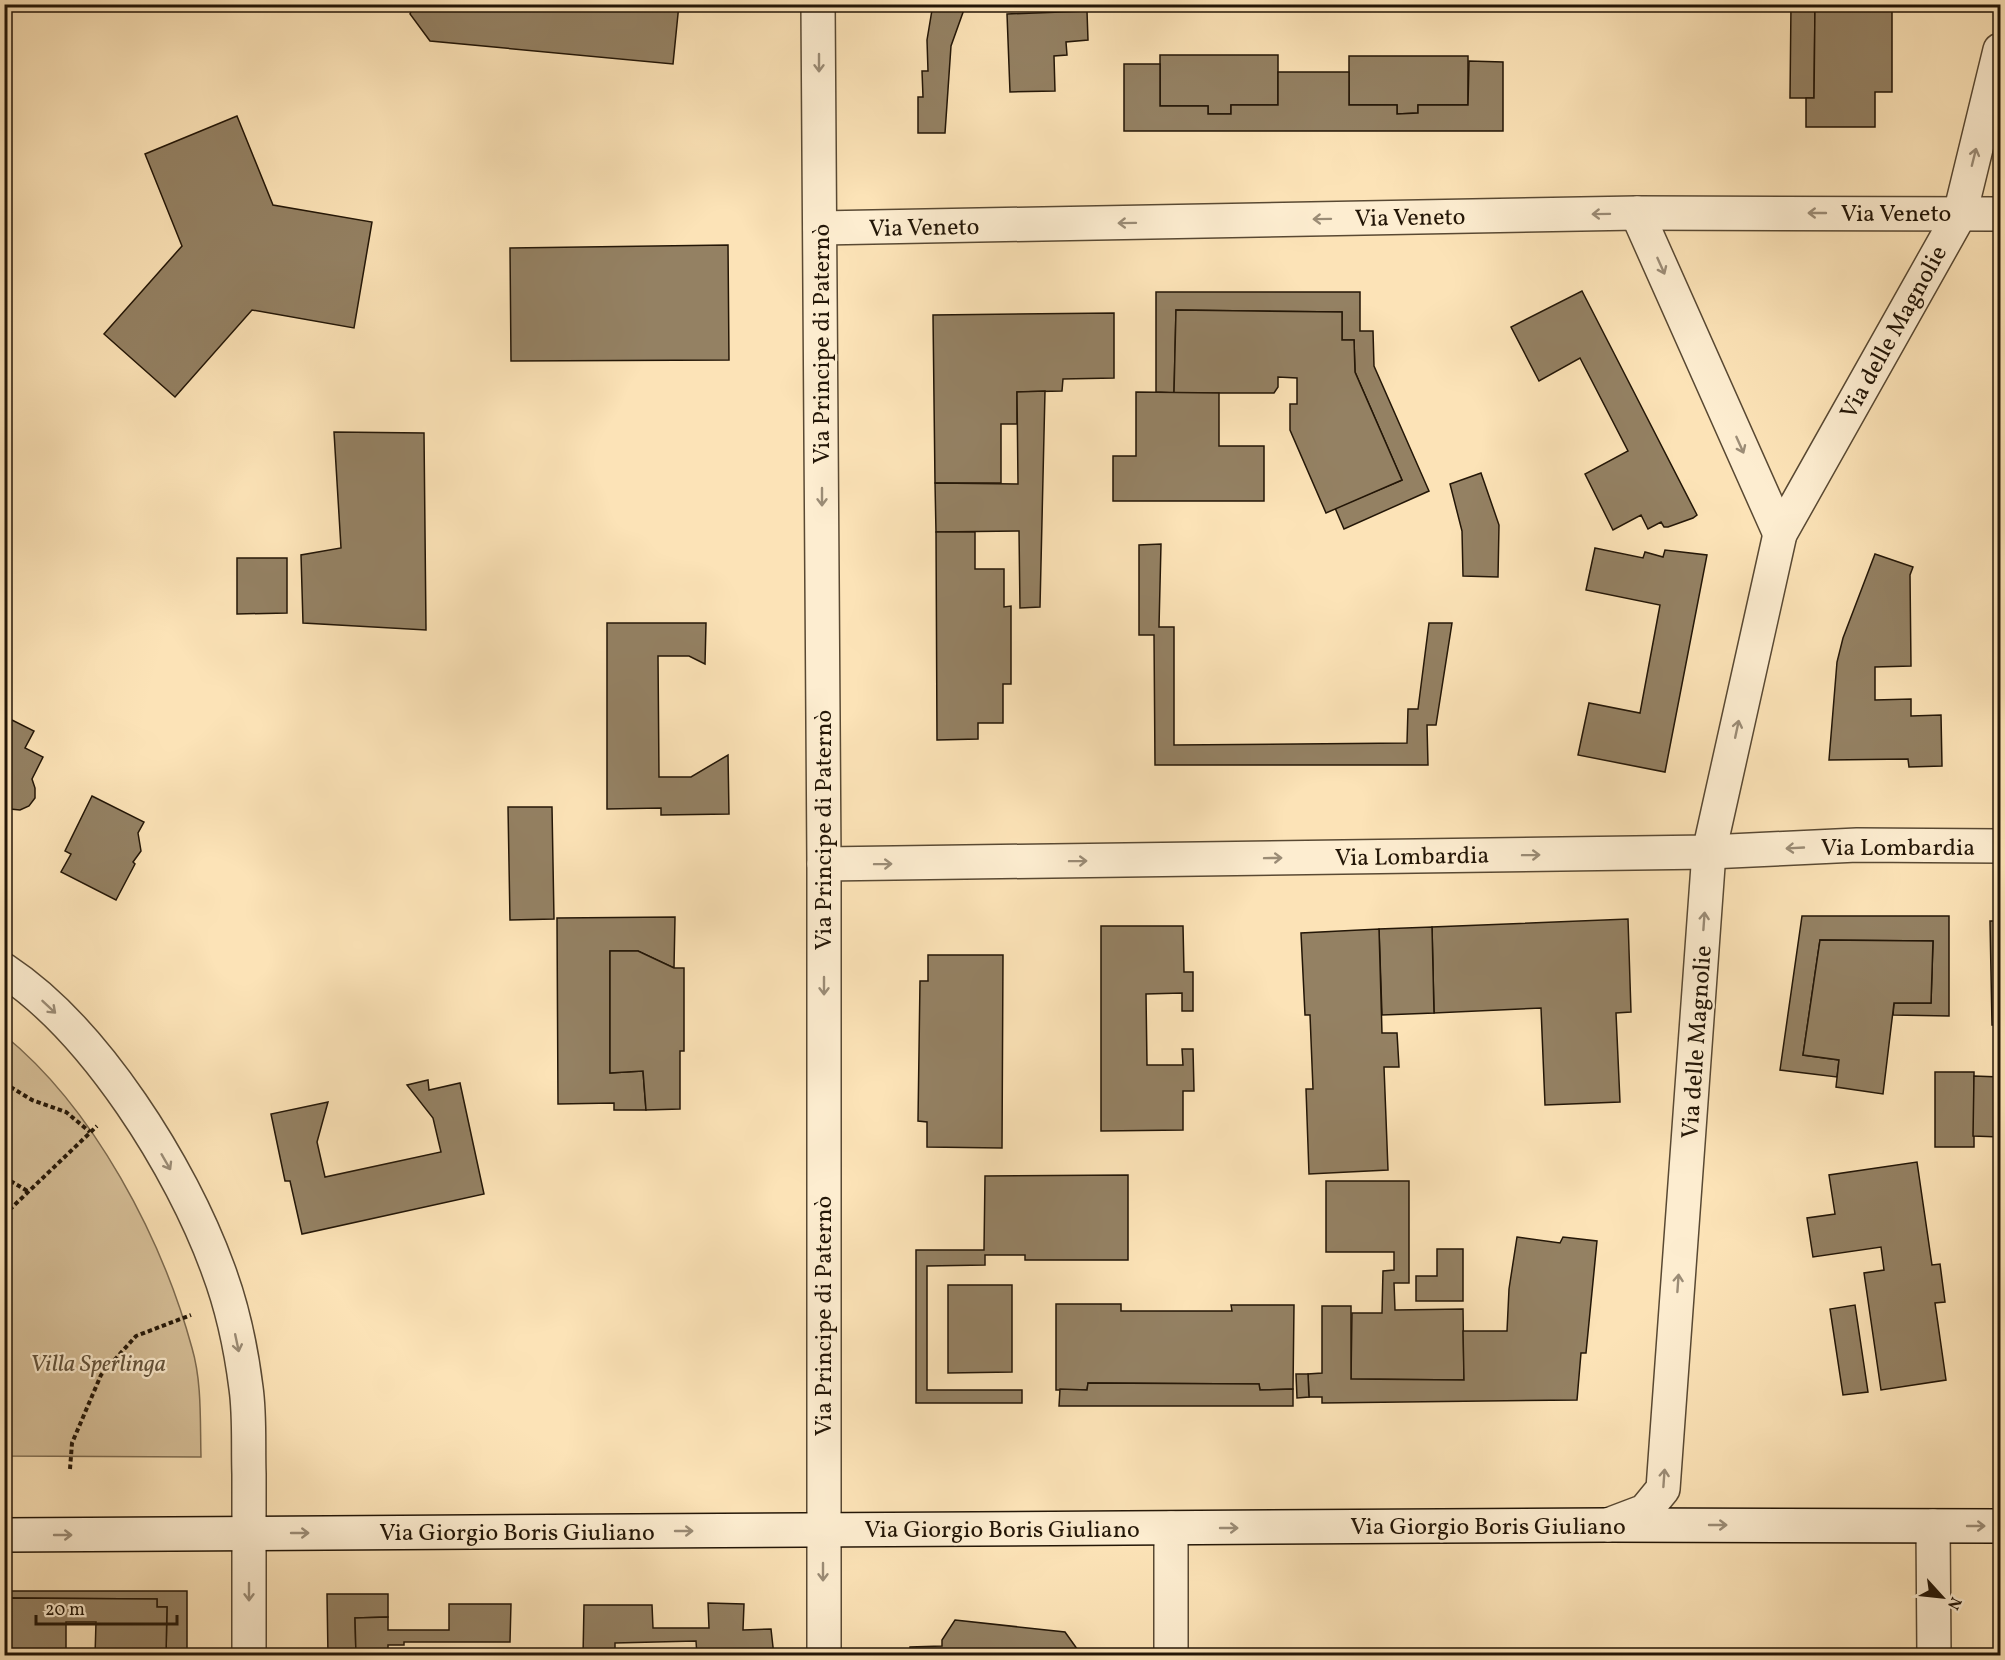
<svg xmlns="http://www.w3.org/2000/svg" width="2005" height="1660" font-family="Vollkorn,serif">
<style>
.green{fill:#d7c099;stroke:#7d6b50;stroke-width:1.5}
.building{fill:#948163;stroke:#231607;stroke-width:1.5}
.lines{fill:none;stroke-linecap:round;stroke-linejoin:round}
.street-casing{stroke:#594933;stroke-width:36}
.secondary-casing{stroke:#231607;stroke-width:36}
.path{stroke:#231607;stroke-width:4;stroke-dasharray:4.5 3;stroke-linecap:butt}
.street{stroke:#fdedd0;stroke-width:33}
.secondary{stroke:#fdedd0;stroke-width:33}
.oneway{stroke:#9b8c76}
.labels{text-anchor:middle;stroke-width:4.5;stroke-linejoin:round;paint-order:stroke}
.street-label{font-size:24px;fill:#231607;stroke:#fdedd0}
.park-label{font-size:24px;font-style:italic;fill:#62523a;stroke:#fdedd0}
</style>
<rect width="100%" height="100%" fill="#fce3b7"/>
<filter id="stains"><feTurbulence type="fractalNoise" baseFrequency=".00333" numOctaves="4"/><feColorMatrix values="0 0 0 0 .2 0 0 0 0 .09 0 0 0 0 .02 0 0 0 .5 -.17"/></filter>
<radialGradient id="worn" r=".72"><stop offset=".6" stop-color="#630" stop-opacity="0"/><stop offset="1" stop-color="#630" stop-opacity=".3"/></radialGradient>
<!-- green -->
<path class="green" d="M 4,1035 C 94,1108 162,1238 192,1348 C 202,1382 200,1421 201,1457 L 5,1456 Z"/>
<!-- building -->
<g class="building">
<path d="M 414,4 L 679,4 L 673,64 L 430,41 L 410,14 Z"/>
<path d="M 933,4 L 966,4 L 951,46 L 945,133 L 918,133 L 918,97 L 923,97 L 922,71 L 928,71 L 927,40 Z"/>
<path d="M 1791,4 L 1815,4 L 1814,98 L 1790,98 Z"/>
<path d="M 1815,4 L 1892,4 L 1892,92 L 1875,92 L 1875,127 L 1806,127 L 1806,98 L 1814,98 Z"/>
<path d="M 1087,11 L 1088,40 L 1066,42 L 1067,55 L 1054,56 L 1055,91 L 1010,92 L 1007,14 Z"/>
<path d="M 1160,55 L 1278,55 L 1278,105 L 1231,105 L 1231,114 L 1208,114 L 1208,106 L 1160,106 Z"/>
<path d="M 1349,56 L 1468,56 L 1468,105 L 1418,105 L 1418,113 L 1397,114 L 1397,105 L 1349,105 Z"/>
<path d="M 1469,61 L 1503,62 L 1503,131 L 1124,131 L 1124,64 L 1160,64 L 1160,106 L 1208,106 L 1208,114 L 1231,114 L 1231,105 L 1278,105 L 1278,72 L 1349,72 L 1349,105 L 1397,105 L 1397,114 L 1418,113 L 1418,105 L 1468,105 Z"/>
<path d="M 237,116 L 273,205 L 372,222 L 354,328 L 252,310 L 175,397 L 104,334 L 182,246 L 145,154 Z"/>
<path d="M 728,245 L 729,360 L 511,361 L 510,248 Z"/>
<path d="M 1582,291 L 1697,515 L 1693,518 L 1668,527 L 1664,527 L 1661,522 L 1648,529 L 1641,515 L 1613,530 L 1585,474 L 1628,451 L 1580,358 L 1539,381 L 1511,327 Z"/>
<path d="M 1156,292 L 1360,292 L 1360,331 L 1373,331 L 1374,366 L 1429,491 L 1344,529 L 1335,508 L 1402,480 L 1355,372 L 1354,340 L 1342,340 L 1342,312 L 1176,310 L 1174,393 L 1156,392 Z"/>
<path d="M 1176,310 L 1342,312 L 1342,340 L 1354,340 L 1355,372 L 1402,480 L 1326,513 L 1290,430 L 1290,404 L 1297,404 L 1297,378 L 1278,377 L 1278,387 L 1274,393 L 1174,393 Z"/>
<path d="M 1114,313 L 1114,378 L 1063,379 L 1062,391 L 1017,392 L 1017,424 L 1001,424 L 1001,483 L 935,483 L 933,315 Z"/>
<path d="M 1045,391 L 1040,607 L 1020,608 L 1019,531 L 936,532 L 935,483 L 1018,484 L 1017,392 Z"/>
<path d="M 1136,392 L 1219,393 L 1219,446 L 1264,446 L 1264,501 L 1113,501 L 1113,456 L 1136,456 Z"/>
<path d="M 334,432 L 424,433 L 426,630 L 303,623 L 301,555 L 341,548 Z"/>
<path d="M 1481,473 L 1499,525 L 1498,577 L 1463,576 L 1462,531 L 1450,484 Z"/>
<path d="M 936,532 L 975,532 L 975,569 L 1004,569 L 1004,607 L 1011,606 L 1011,684 L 1003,684 L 1003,723 L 978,723 L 978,739 L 937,740 Z"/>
<path d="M 1161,544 L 1159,627 L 1174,627 L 1174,745 L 1407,743 L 1408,709 L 1418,709 L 1429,623 L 1452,623 L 1436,725 L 1427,725 L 1428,765 L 1155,765 L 1154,635 L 1139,635 L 1139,545 Z"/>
<path d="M 1595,548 L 1643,558 L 1645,552 L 1663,557 L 1665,550 L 1707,555 L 1665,772 L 1578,755 L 1589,703 L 1640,713 L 1660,605 L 1586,590 Z"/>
<path d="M 1875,554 L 1913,567 L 1910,575 L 1911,666 L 1875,667 L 1875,700 L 1911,699 L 1911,716 L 1941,715 L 1942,766 L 1909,767 L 1908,759 L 1829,760 L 1837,662 L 1843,638 Z"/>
<path d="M 237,558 L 287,558 L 287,613 L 237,614 Z"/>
<path d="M 607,623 L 706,623 L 705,664 L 689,656 L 658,656 L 659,777 L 691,777 L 728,755 L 729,814 L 661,815 L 661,808 L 607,809 Z"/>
<path d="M 4,716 L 34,731 L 25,748 L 43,757 L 32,779 L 35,788 L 35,798 L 29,806 L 20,810 L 10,809 L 4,805 Z"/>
<path d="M 92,796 L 144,822 L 138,833 L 141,851 L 133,862 L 135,864 L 116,900 L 61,872 L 71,854 L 65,851 Z"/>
<path d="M 508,807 L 552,807 L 554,919 L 510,920 Z"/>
<path d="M 1802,916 L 1949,916 L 1949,1016 L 1893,1015 L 1894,1003 L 1931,1003 L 1933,941 L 1820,940 L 1803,1055 L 1839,1060 L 1837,1077 L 1780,1070 Z"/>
<path d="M 675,917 L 674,968 L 638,951 L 610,951 L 610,1073 L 643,1071 L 646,1110 L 614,1110 L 614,1103 L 558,1104 L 557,918 Z"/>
<path d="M 1628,919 L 1631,1012 L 1616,1013 L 1620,1102 L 1545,1105 L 1541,1008 L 1434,1013 L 1432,927 Z"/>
<path d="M 1990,921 L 2000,921 L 2000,1025 L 1992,1025 Z"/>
<path d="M 1101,926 L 1183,926 L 1184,972 L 1193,972 L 1193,1011 L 1182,1011 L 1182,993 L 1146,994 L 1147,1065 L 1183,1065 L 1182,1049 L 1193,1049 L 1194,1091 L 1183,1091 L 1183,1130 L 1101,1131 Z"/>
<path d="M 1432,927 L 1434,1013 L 1382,1015 L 1379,929 Z"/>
<path d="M 1379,929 L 1382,1033 L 1397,1033 L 1399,1067 L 1384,1067 L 1388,1170 L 1309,1174 L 1306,1089 L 1313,1089 L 1310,1015 L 1305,1015 L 1301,933 Z"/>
<path d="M 1820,940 L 1933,941 L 1931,1003 L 1894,1003 L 1883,1094 L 1836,1087 L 1839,1060 L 1803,1055 Z"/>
<path d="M 610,951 L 638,951 L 674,968 L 684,968 L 684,1051 L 680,1051 L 680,1109 L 646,1110 L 643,1071 L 610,1073 Z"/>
<path d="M 928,955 L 1003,955 L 1002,1148 L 927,1147 L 927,1122 L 918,1121 L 920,981 L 928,981 Z"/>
<rect x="1935" y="1072" width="39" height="75"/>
<path d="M 1974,1076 L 2000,1077 L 2000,1137 L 1973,1136 Z"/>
<path d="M 428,1080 L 429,1090 L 460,1083 L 484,1194 L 302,1234 L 290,1181 L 285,1181 L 271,1114 L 328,1102 L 317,1142 L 325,1177 L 441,1152 L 433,1118 L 407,1085 Z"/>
<path d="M 1917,1162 L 1932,1265 L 1940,1264 L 1945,1302 L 1935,1303 L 1946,1380 L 1881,1390 L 1864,1273 L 1884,1270 L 1881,1247 L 1813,1257 L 1807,1218 L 1835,1214 L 1829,1175 Z"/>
<path d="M 1128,1175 L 1128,1260 L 1025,1260 L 1025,1255 L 985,1255 L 985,1265 L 927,1266 L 927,1390 L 1022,1390 L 1022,1403 L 916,1403 L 916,1250 L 984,1250 L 985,1176 Z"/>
<path d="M 1326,1181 L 1409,1181 L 1409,1283 L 1394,1283 L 1395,1310 L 1463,1309 L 1464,1380 L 1351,1379 L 1352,1313 L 1382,1313 L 1383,1271 L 1394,1270 L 1394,1252 L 1326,1252 Z"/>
<path d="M 1517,1237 L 1560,1243 L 1563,1237 L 1597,1241 L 1586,1353 L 1581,1353 L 1577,1400 L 1322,1403 L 1322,1397 L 1309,1397 L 1308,1374 L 1322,1373 L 1322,1306 L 1351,1306 L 1351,1379 L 1464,1380 L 1463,1331 L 1507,1331 L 1509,1289 Z"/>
<path d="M 1437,1249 L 1463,1249 L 1463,1301 L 1416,1301 L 1416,1276 L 1437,1276 Z"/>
<path d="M 948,1285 L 1012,1285 L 1012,1372 L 948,1373 Z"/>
<path d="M 1056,1304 L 1121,1304 L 1121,1311 L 1232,1311 L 1231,1305 L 1294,1305 L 1293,1389 L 1260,1390 L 1259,1384 L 1088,1383 L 1087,1390 L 1056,1390 Z"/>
<path d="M 1855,1305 L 1868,1392 L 1843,1395 L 1830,1309 Z"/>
<path d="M 1296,1374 L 1308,1374 L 1309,1397 L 1297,1398 Z"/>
<path d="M 1088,1383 L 1259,1384 L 1260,1390 L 1293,1389 L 1293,1406 L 1059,1406 L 1060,1389 L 1087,1390 Z"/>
<path d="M 4,1591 L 187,1591 L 187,1649 L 179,1649 L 179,1656 L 166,1656 L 167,1607 L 157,1607 L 157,1599 L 7,1598 L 7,1610 L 4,1610 Z"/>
<path d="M 327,1594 L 388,1594 L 388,1617 L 355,1618 L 356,1656 L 328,1656 Z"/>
<path d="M 7,1598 L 157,1599 L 157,1607 L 167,1607 L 166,1656 L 95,1656 L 96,1622 L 66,1622 L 66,1656 L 4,1656 L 4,1610 L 7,1610 Z"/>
<path d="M 708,1603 L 744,1604 L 743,1630 L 771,1629 L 774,1656 L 697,1656 L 696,1641 L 615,1643 L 615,1656 L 583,1656 L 584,1605 L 652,1605 L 653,1628 L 709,1628 Z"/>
<path d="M 449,1604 L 511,1604 L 510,1642 L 404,1642 L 404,1645 L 388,1645 L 388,1656 L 356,1656 L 355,1618 L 388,1617 L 388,1630 L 449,1630 Z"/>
<path d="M 955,1620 L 1065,1632 L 1080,1653 L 1111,1653 L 1111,1656 L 910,1656 L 910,1647 L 942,1646 L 942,1640 Z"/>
</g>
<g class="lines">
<!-- street casing -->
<g class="street-casing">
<g id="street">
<path d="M 818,4 L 824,864 L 824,1656"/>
<path d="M 1637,213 L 1780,534"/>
<path d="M 820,228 L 1637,213 L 2000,214"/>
<path d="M 824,864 L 1709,852 L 1857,845 L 2000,846"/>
<path d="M 4,970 C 95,1030 181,1167 218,1269 C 232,1306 241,1348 246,1388 C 250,1416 248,1446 249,1474 C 249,1534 249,1595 249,1656"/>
<path d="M 1608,1525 L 1645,1511 L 1663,1489 L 1709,852 L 1780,534 L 1960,214 L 2000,50"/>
<path d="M 1933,1526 L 1934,1656"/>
<path d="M 1171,1528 L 1171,1656"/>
</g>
</g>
<!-- secondary casing -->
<g class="secondary-casing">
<path id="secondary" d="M 4,1535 L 1608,1525 L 2000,1526"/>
</g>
<!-- path -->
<g class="path">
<path d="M 4,1083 L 32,1100 L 66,1112 L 90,1132"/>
<path d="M 4,1177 L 29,1192"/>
<path d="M 4,1215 L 97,1126"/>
<path d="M 70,1469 L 72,1443 L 101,1375 L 136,1336 L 191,1315"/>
</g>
<!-- street -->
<use href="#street" class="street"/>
<!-- secondary -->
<use href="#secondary" class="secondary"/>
</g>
<!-- one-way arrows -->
<defs><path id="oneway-shaft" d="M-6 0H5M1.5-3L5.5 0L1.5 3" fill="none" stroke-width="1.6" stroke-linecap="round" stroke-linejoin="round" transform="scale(1.5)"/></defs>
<g class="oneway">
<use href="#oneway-shaft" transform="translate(819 63) rotate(90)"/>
<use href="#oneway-shaft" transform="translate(1974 157) rotate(-76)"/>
<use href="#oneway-shaft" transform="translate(1817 213) rotate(-180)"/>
<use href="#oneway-shaft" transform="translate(1601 214) rotate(179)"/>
<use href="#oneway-shaft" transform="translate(1322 219) rotate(179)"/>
<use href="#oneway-shaft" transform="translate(1127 223) rotate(179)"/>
<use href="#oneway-shaft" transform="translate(1661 266) rotate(66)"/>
<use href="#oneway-shaft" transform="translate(1740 445) rotate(66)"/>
<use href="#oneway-shaft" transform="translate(822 497) rotate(90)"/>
<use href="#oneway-shaft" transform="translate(1737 729) rotate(-78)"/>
<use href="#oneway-shaft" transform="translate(1795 848) rotate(177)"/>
<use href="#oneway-shaft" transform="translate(1531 855) rotate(-1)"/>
<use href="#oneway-shaft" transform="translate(1273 858) rotate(-1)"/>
<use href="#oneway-shaft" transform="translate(1078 861) rotate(-1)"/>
<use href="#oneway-shaft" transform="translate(883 864) rotate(-1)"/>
<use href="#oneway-shaft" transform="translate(1704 921) rotate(-86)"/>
<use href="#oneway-shaft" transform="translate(824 986) rotate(90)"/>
<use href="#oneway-shaft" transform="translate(49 1007) rotate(43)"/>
<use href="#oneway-shaft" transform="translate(166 1162) rotate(60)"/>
<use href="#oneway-shaft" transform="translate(1678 1283) rotate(-86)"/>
<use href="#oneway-shaft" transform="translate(237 1343) rotate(78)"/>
<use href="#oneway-shaft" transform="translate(1664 1478) rotate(-86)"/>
<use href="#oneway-shaft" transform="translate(1718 1525)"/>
<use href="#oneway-shaft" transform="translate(1976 1526)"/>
<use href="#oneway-shaft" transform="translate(1229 1528)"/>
<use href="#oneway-shaft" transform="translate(684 1531)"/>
<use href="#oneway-shaft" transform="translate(300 1533)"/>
<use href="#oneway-shaft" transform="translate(63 1535)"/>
<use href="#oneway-shaft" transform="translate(823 1572) rotate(90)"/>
<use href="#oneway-shaft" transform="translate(249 1592) rotate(90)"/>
</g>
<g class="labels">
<!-- street labels -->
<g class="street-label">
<text x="1896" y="221">Via Veneto</text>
<text transform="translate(1410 217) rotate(-1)" y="8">Via Veneto</text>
<text transform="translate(924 227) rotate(-1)" y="8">Via Veneto</text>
<text transform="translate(1893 332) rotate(-61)" y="8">Via delle Magnolie</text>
<text transform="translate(821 344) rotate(-90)" y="8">Via Principe di Paternò</text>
<text transform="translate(823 830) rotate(-90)" y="8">Via Principe di Paternò</text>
<text x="1898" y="855">Via Lombardia</text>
<text transform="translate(1412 856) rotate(-1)" y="8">Via Lombardia</text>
<text transform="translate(1696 1042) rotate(-86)" y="8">Via delle Magnolie</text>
<text transform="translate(823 1316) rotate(-90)" y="8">Via Principe di Paternò</text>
<text x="1488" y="1534">Via Giorgio Boris Giuliano</text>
<text x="1002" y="1537">Via Giorgio Boris Giuliano</text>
<text x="517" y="1540">Via Giorgio Boris Giuliano</text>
</g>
<!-- park labels -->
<g class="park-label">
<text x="98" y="1371">Villa Sperlinga</text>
</g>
</g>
<!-- margin -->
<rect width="2005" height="1660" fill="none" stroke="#fce3b7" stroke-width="24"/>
<rect x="6" y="6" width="1993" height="1648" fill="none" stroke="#231607" stroke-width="3"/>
<rect x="12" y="12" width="1981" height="1636" fill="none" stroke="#231607" stroke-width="1.5"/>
<!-- north arrow -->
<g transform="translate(1942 1597) rotate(117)" stroke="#fdedd0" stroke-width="4.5" paint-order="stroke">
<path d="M0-4.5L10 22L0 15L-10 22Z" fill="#231607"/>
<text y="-9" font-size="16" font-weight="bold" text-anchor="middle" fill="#231607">N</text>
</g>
<!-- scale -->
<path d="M36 1615v9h141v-9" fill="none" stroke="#231607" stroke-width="3"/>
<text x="45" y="1615" font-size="18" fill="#231607" stroke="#fdedd0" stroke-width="4.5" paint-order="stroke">20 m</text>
<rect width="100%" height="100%" filter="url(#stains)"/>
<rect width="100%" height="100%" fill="url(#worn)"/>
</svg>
